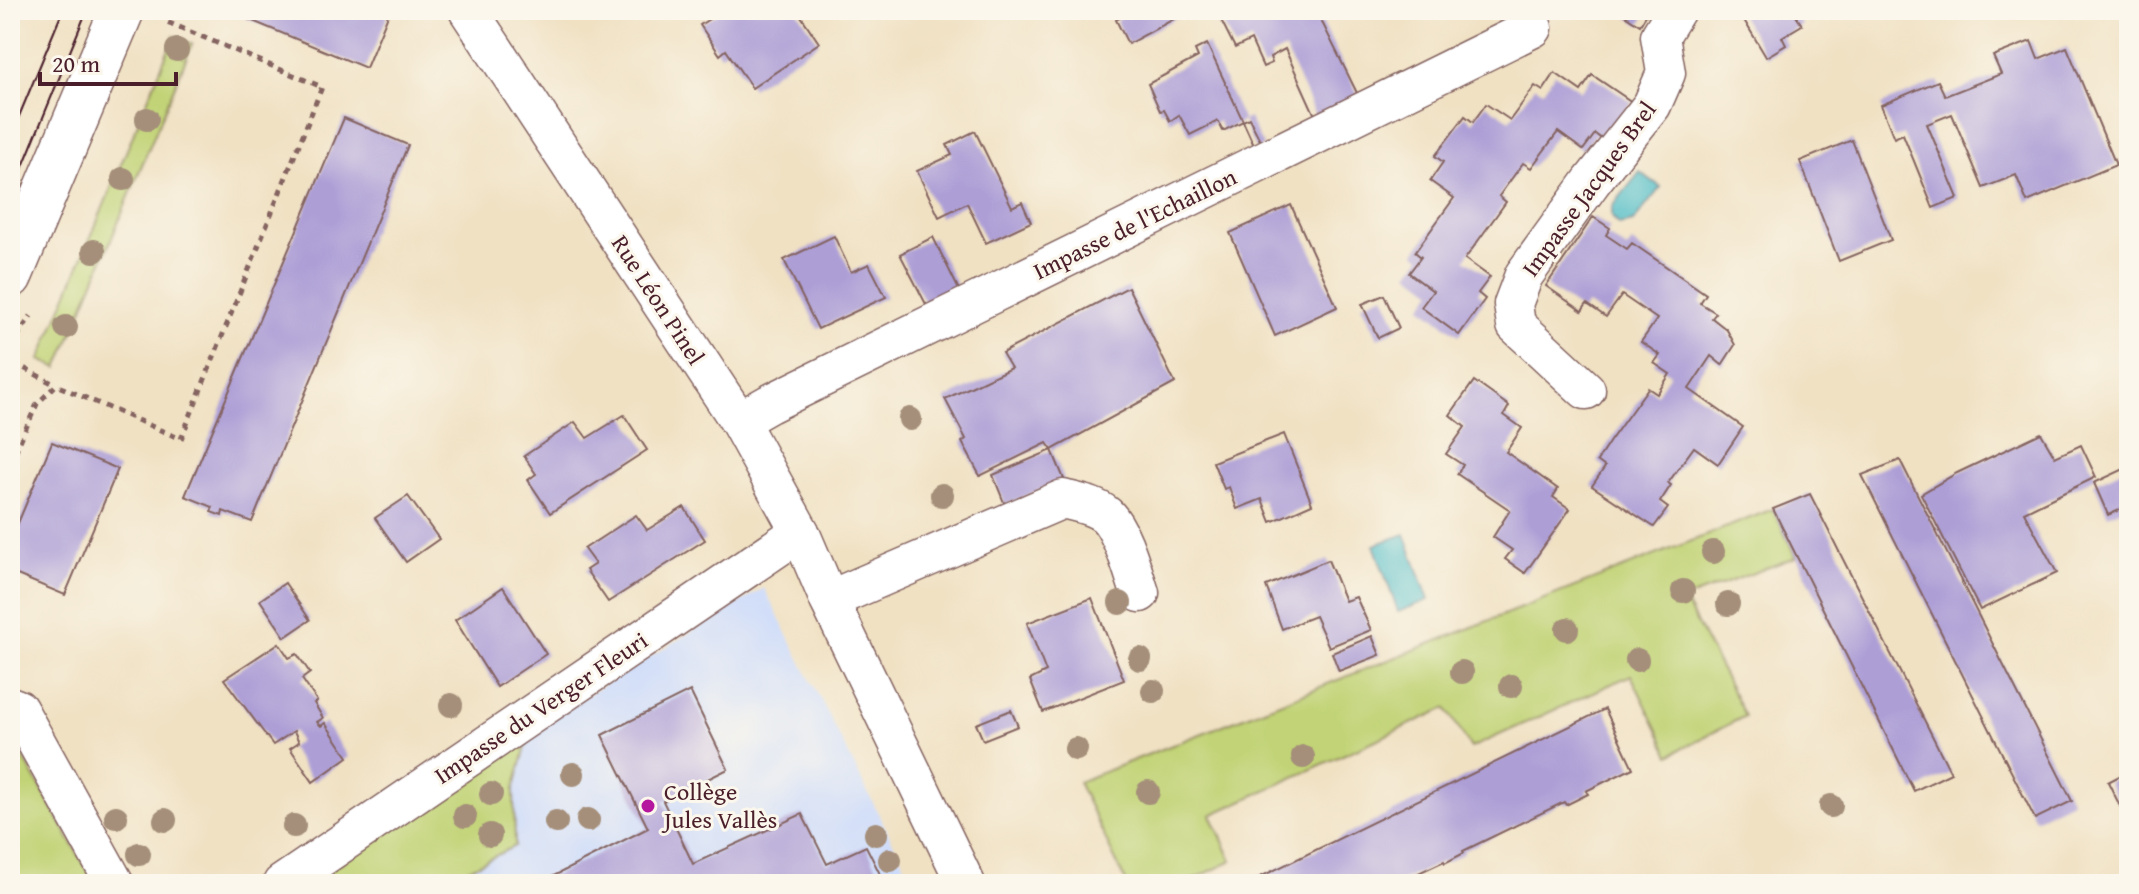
<svg xmlns="http://www.w3.org/2000/svg" width="2139" height="894" font-family="'Gentium Book Plus',serif">
<style>
.built{fill:#cddbfa}
.green{fill:#c1d376;stroke:#867950;stroke-width:2}
.water{fill:#4dbbc5;stroke:#4c6d78;stroke-width:2}
.building{fill:#ad9fd6}
.lines{fill:none;stroke-linecap:round;stroke-linejoin:round}
.minor-casing{stroke:#846360;stroke-width:41}
.tertiary-casing{stroke:#846360;stroke-width:47}
.path{stroke:#846360;stroke-width:5;stroke-dasharray:6 6;stroke-linecap:butt}
.minor{stroke:#fff;stroke-width:38}
.tertiary{stroke:#fff;stroke-width:44}
.tram{stroke:#4a1f2b;stroke-width:2}
.tree{fill:#a58f7a}
.poi-dot{fill:#b5179e;stroke:#fbf7ec;stroke-width:3}
.labels{text-anchor:middle;stroke-width:6;stroke-linejoin:round;paint-order:stroke}
.street-label{font-size:24px;fill:#4a1f2b;stroke:#fbf7ec}
.poi-label{font-size:24px;fill:#4a1f2b;stroke:#fbf7ec;text-anchor:start}
</style>
<rect width="100%" height="100%" fill="#fbf7ec"/>
<filter id="ink" filterUnits="userSpaceOnUse"><feTurbulence type="fractalNoise" baseFrequency=".0125" numOctaves="2"/><feDisplacementMap in="SourceGraphic" scale="16" xChannelSelector="R" yChannelSelector="G"/><feConvolveMatrix kernelMatrix="1 2 1 2 8 2 1 2 1" color-interpolation-filters="sRGB"/></filter>
<filter id="wash" filterUnits="userSpaceOnUse"><feTurbulence type="fractalNoise" baseFrequency=".006" numOctaves="4" result="noise"/><feDisplacementMap in="SourceGraphic" scale="32" xChannelSelector="R" yChannelSelector="G"/><feGaussianBlur stdDeviation="1.8" result="paint"/><feColorMatrix in="noise" values="0 0 0 0 0 0 0 0 0 0 0 0 0 0 0 0 0 1.4 0 .05"/><feComposite in="paint" operator="in"/></filter>
<g filter="url(#wash)">
<rect width="100%" height="100%" fill="#f0e1c3"/>
<!-- built -->
<path class="built" d="M 764,588 L 914,884 L 310,884 L 531,729 Z"/>
<!-- green -->
<g class="green">
<path d="M 174,36 L 192,44 L 58,368 L 40,360 Z"/>
<path d="M 1773,509 L 1796,557 L 1684,599 L 1745,716 L 1670,755 L 1631,675 L 1471,748 L 1446,708 L 1211,815 L 1232,861 L 1183,884 L 1127,884 L 1078,782 Z"/>
<path d="M 531,729 L 514,790 L 515,846 L 439,884 L 310,884 Z"/>
<path d="M 10,745 L 18,748 L 95,884 L 10,884 Z"/>
</g>
<!-- water -->
<g class="water">
<path d="M 1640,172 L 1661,187 L 1633,222 L 1619,225 L 1612,217 L 1612,207 Z"/>
<path d="M 1405,534 L 1429,600 L 1398,612 L 1374,545 Z"/>
</g>
<g id="blocks">
<!-- building -->
<g class="building">
<path d="M 240,10 L 390,10 L 366,68 L 238,15 Z"/>
<path d="M 723,10 L 797,10 L 819,43 L 752,88 L 726,50 L 720,55 L 700,25 Z"/>
<path d="M 1134,10 L 1184,10 L 1185,13 L 1128,44 L 1116,20 Z"/>
<path d="M 1235,10 L 1316,10 L 1360,99 L 1317,120 L 1285,49 L 1270,57 L 1272,63 L 1263,67 L 1251,40 L 1235,48 L 1220,18 Z"/>
<path d="M 1617,10 L 1649,10 L 1640,25 Z"/>
<path d="M 1738,10 L 1792,10 L 1802,25 L 1782,37 L 1786,45 L 1766,57 Z"/>
<path d="M 2031,41 L 2038,59 L 2067,47 L 2116,165 L 2027,202 L 2016,175 L 1983,188 L 1952,114 L 1927,124 L 1958,198 L 1933,208 L 1903,134 L 1894,138 L 1881,105 L 1938,81 L 1945,96 L 2001,74 L 1993,56 Z"/>
<path d="M 1207,44 L 1243,121 L 1249,118 L 1263,146 L 1256,150 L 1243,121 L 1223,131 L 1218,121 L 1190,135 L 1179,115 L 1170,121 L 1164,110 L 1160,111 L 1148,84 L 1198,57 L 1195,50 Z"/>
<path d="M 1555,73 L 1581,91 L 1592,75 L 1632,102 L 1603,140 L 1595,134 L 1583,150 L 1558,132 L 1531,168 L 1523,163 L 1499,196 L 1506,202 L 1465,259 L 1490,277 L 1478,293 L 1485,299 L 1459,335 L 1421,307 L 1433,291 L 1409,273 L 1421,257 L 1415,252 L 1454,198 L 1430,181 L 1443,162 L 1435,156 L 1465,116 L 1473,122 L 1486,104 L 1510,120 L 1535,86 L 1543,91 Z"/>
<path d="M 344,118 L 408,145 L 252,522 L 223,511 L 222,516 L 211,512 L 213,507 L 185,496 Z"/>
<path d="M 975,131 L 1012,207 L 1022,202 L 1031,222 L 986,243 L 967,203 L 939,217 L 917,171 L 952,155 L 947,145 Z"/>
<path d="M 1852,140 L 1891,240 L 1839,261 L 1800,161 Z"/>
<path d="M 1291,205 L 1337,307 L 1275,336 L 1230,233 Z"/>
<path d="M 1593,217 L 1610,228 L 1606,235 L 1627,249 L 1632,243 L 1706,294 L 1700,303 L 1716,313 L 1712,318 L 1727,330 L 1735,345 L 1722,365 L 1711,356 L 1689,389 L 1743,427 L 1718,464 L 1694,447 L 1668,483 L 1671,485 L 1660,502 L 1668,508 L 1654,527 L 1592,486 L 1605,467 L 1597,461 L 1610,441 L 1648,388 L 1657,394 L 1670,374 L 1654,363 L 1660,355 L 1641,342 L 1657,319 L 1622,295 L 1606,317 L 1587,304 L 1582,311 L 1546,286 Z"/>
<path d="M 834,236 L 851,272 L 869,264 L 886,297 L 818,329 L 784,260 Z"/>
<path d="M 933,237 L 961,294 L 929,310 L 900,254 Z"/>
<path d="M 1128,287 L 1175,383 L 1052,450 L 1047,443 L 980,476 L 962,442 L 966,439 L 945,399 L 1011,368 L 1002,353 Z"/>
<path d="M 1384,295 L 1399,328 L 1378,338 L 1362,304 Z"/>
<path d="M 1474,381 L 1509,406 L 1504,415 L 1522,428 L 1506,452 L 1558,489 L 1553,497 L 1570,509 L 1525,573 L 1505,559 L 1512,550 L 1493,537 L 1510,510 L 1457,474 L 1463,465 L 1446,454 L 1465,427 L 1450,415 Z"/>
<path d="M 624,415 L 647,450 L 550,513 L 528,480 L 536,474 L 524,456 L 575,422 L 587,438 Z"/>
<path d="M 2041,433 L 2055,457 L 2081,445 L 2096,477 L 2024,512 L 2057,573 L 1980,610 L 1921,494 L 1957,473 Z"/>
<path d="M 1284,434 L 1312,504 L 1271,522 L 1262,499 L 1237,509 L 1229,487 L 1224,489 L 1213,462 Z"/>
<path d="M 52,442 L 118,469 L 65,595 L 10,572 L 10,542 Z"/>
<path d="M 1052,450 L 1064,479 L 1005,505 L 993,475 Z"/>
<path d="M 1900,460 L 2072,801 L 2035,819 L 1862,475 Z"/>
<path d="M 2124,469 L 2129,479 L 2129,506 L 2108,515 L 2094,483 Z"/>
<path d="M 1810,494 L 1951,773 L 1914,791 L 1773,509 Z"/>
<path d="M 408,496 L 439,539 L 406,562 L 375,518 Z"/>
<path d="M 684,507 L 705,540 L 608,602 L 586,570 L 595,564 L 584,549 L 636,515 L 647,530 Z"/>
<path d="M 1328,560 L 1345,601 L 1356,597 L 1371,630 L 1329,647 L 1315,616 L 1282,629 L 1266,586 Z"/>
<path d="M 285,583 L 310,620 L 285,637 L 260,600 Z"/>
<path d="M 503,587 L 546,654 L 497,687 L 455,620 Z"/>
<path d="M 1092,598 L 1124,680 L 1043,712 L 1030,680 L 1046,672 L 1027,623 Z"/>
<path d="M 1372,636 L 1380,655 L 1339,671 L 1332,653 Z"/>
<path d="M 279,643 L 289,658 L 297,654 L 310,673 L 302,679 L 317,701 L 314,703 L 323,718 L 317,722 L 321,726 L 325,723 L 348,757 L 313,782 L 290,748 L 299,742 L 294,731 L 273,745 L 224,679 Z"/>
<path d="M 690,691 L 728,769 L 663,801 L 693,864 L 802,814 L 827,864 L 866,846 L 885,884 L 538,884 L 648,828 L 602,735 Z"/>
<path d="M 1605,709 L 1633,768 L 1586,791 L 1588,794 L 1566,805 L 1564,802 L 1463,851 L 1464,853 L 1445,863 L 1444,861 L 1395,884 L 1246,884 Z"/>
<path d="M 1011,710 L 1018,726 L 983,740 L 976,724 Z"/>
<path d="M 2129,771 L 2129,817 L 2126,818 L 2108,782 Z"/>
</g>
</g>
</g>
<g filter="url(#ink)">
<use href="#blocks" fill-opacity="0" stroke="#846360" stroke-width="2"/>
<g class="lines">
<!-- minor casing -->
<g class="minor-casing">
<g id="minor">
<path d="M 468,10 L 739,421 L 800,532 L 829,600 L 966,884"/>
<path d="M 1586,390 L 1516,325 L 1513,304 L 1524,275 L 1592,181 L 1652,105 L 1666,73 L 1660,36 L 1676,10"/>
<path d="M 739,421 L 769,404 L 1533,28"/>
<path d="M 829,600 L 1063,499 C 1077,503 1094,505 1106,515 C 1122,530 1133,572 1140,593"/>
<path d="M 10,706 L 18,709 L 115,884"/>
<path d="M 282,884 L 800,532"/>
</g>
</g>
<!-- tertiary casing -->
<g class="tertiary-casing">
<path id="tertiary" d="M 10,276 L 122,10"/>
</g>
<!-- path -->
<g class="path">
<path d="M 10,347 L 31,316"/>
<path d="M 14,363 L 56,385"/>
<path d="M 10,463 L 37,404 L 56,385 L 181,439 L 322,87 L 167,22"/>
</g>
<!-- minor -->
<use href="#minor" class="minor"/>
<!-- tertiary -->
<use href="#tertiary" class="tertiary"/>
<!-- tram -->
<g class="tram">
<path d="M 10,138 L 63,10"/>
<path d="M 10,198 L 87,10"/>
</g>
</g>
<!-- trees -->
<g class="tree">
<circle cx="177" cy="50" r="12"/>
<circle cx="147" cy="119" r="12"/>
<circle cx="123" cy="179" r="12"/>
<circle cx="94" cy="251" r="12"/>
<circle cx="66" cy="327" r="12"/>
<circle cx="910" cy="419" r="12"/>
<circle cx="942" cy="495" r="12"/>
<circle cx="1713" cy="552" r="12"/>
<circle cx="1683" cy="591" r="12"/>
<circle cx="1120" cy="603" r="12"/>
<circle cx="1728" cy="604" r="12"/>
<circle cx="1567" cy="629" r="12"/>
<circle cx="1140" cy="659" r="12"/>
<circle cx="1637" cy="660" r="12"/>
<circle cx="1462" cy="672" r="12"/>
<circle cx="1511" cy="686" r="12"/>
<circle cx="1153" cy="691" r="12"/>
<circle cx="451" cy="705" r="12"/>
<circle cx="1076" cy="749" r="12"/>
<circle cx="1303" cy="757" r="12"/>
<circle cx="573" cy="774" r="12"/>
<circle cx="1148" cy="792" r="12"/>
<circle cx="491" cy="794" r="12"/>
<circle cx="1831" cy="806" r="12"/>
<circle cx="465" cy="816" r="12"/>
<circle cx="116" cy="817" r="12"/>
<circle cx="165" cy="820" r="12"/>
<circle cx="588" cy="820" r="12"/>
<circle cx="556" cy="822" r="12"/>
<circle cx="294" cy="826" r="12"/>
<circle cx="876" cy="834" r="12"/>
<circle cx="490" cy="835" r="12"/>
<circle cx="139" cy="854" r="12"/>
<circle cx="890" cy="860" r="12"/>
</g>
</g>
<!-- markers -->
<circle class="poi-dot" cx="648" cy="806" r="8"/>
<g class="labels">
<!-- street labels -->
<g class="street-label">
<text transform="translate(1589 189) rotate(-54)" y="8">Impasse Jacques Brel</text>
<text transform="translate(1135 224) rotate(-26)" y="8">Impasse de l'Echaillon</text>
<text transform="translate(658 300) rotate(57)" y="8">Rue Léon Pinel</text>
<text transform="translate(541 708) rotate(-34)" y="8">Impasse du Verger Fleuri</text>
</g>
<!-- poi labels -->
<g class="poi-label">
<text x="664" y="800">Collège<tspan x="664" dy="28">Jules Vallès</tspan></text>
</g>
</g>
<!-- margin -->
<rect width="2139" height="894" fill="none" stroke="#fbf7ec" stroke-width="40"/>
<!-- scale -->
<path d="M40 72v12h136v-12" fill="none" stroke="#4a1f2b" stroke-width="4"/>
<text x="52" y="72" font-size="24" fill="#4a1f2b" stroke="#fbf7ec" stroke-width="6" paint-order="stroke">20 m</text>
</svg>
